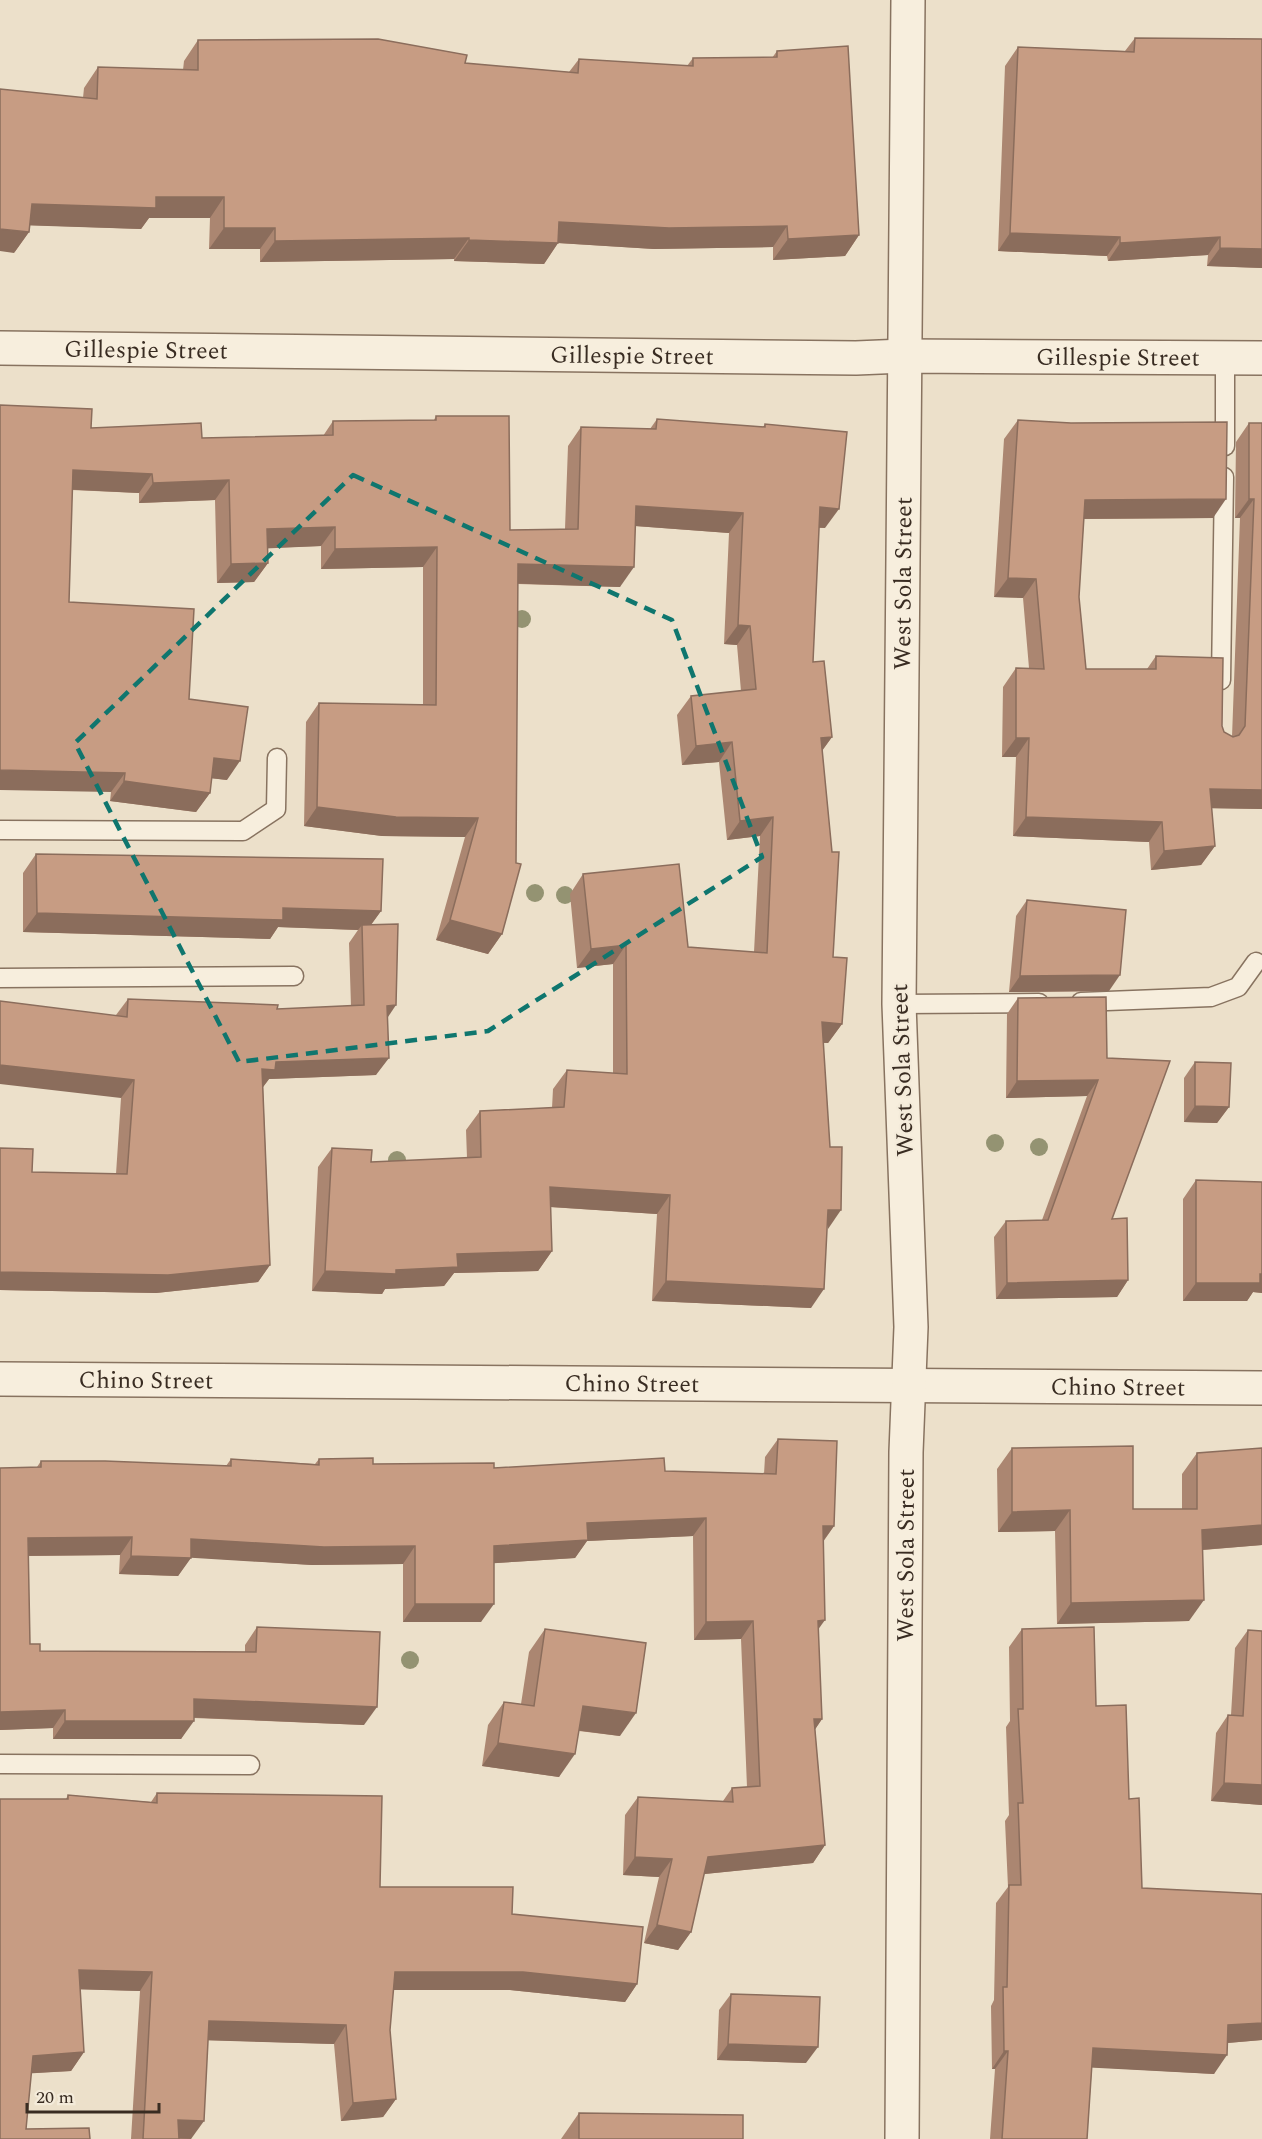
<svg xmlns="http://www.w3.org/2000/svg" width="1262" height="2139" font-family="Spectral,serif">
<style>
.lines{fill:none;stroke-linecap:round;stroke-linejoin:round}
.lane-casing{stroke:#887360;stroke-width:21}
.street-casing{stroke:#887360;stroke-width:36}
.lane{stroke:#f7eedd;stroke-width:18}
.street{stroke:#f7eedd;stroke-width:33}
.tree{fill:#949372}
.wall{fill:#ab8671}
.shaded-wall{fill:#8b6d5c}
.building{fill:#c79c83;stroke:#8b6d5c;stroke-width:1.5}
.marked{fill:none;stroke:#0f766e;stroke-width:4.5;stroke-dasharray:12 8;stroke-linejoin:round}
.labels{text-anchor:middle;stroke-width:4.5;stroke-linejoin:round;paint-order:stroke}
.street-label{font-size:24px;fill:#392c22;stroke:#f4ebda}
</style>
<rect width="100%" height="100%" fill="#ece0ca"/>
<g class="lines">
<!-- lane casing -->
<g class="lane-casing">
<g id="lane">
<path d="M 1225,446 L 1225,358"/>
<path d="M 1221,680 L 1224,477"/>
<path d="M 0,830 L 243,831 L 276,809 L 277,758"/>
<path d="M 0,978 L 294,976"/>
<path d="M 1081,1002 L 1211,997 L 1238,987 L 1256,962"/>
<path d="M 899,1004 L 1039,1003"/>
<path d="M 0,1764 L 250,1765"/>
</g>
</g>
<!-- street casing -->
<g class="street-casing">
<g id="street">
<path id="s1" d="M 0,348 L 856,358 L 904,356 L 1262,358"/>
<path id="s2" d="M 0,1379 L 1262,1388"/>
<path id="s3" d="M 902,2139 L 906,1452 L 911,1327 L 899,1004 L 908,0"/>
</g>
</g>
<!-- lane -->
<use href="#lane" class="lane"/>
<!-- street -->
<use href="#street" class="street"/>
</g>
<!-- trees -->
<g class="tree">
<circle cx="522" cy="619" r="9"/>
<circle cx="535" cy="893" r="9"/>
<circle cx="565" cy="895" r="9"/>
<circle cx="995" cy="1143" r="9"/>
<circle cx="1039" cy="1147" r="9"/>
<circle cx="397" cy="1160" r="9"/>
<circle cx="410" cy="1660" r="9"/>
</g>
<!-- wall -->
<g class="wall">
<path d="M 1135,38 L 1262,39 L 1262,268 L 1207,266 L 1208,255 L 1108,261 L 1107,256 L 998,251 L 1005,66 L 1018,47 L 1125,51 Z"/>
<path d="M 198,40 L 569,72 L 579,59 L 687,66 L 693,58 L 772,58 L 777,51 L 859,235 L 845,256 L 773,260 L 773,247 L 654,249 L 558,243 L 544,264 L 454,261 L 454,259 L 260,262 L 260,249 L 209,249 L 210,218 L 149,218 L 141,229 L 29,225 L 29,232 L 14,253 L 83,98 L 84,88 L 98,67 L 183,70 L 184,61 Z"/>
<path d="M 0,405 L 91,428 L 202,438 L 323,436 L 333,421 L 434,420 L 436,416 L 510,530 L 565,529 L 568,446 L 581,427 L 650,429 L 657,419 L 763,427 L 765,424 L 825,528 L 819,528 L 813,662 L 832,737 L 822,751 L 833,957 L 842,1024 L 828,1043 L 823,1043 L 827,1229 L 811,1308 L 652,1301 L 657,1214 L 550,1207 L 552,1251 L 538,1271 L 454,1273 L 444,1286 L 385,1289 L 382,1294 L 312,1291 L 318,1167 L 332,1148 L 371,1162 L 467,1158 L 466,1130 L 480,1111 L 552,1108 L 553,1089 L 567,1070 L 613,1073 L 613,964 L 577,968 L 570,894 L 583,874 L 688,947 L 754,952 L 760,836 L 727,840 L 719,762 L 682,765 L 677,715 L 691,696 L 741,691 L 737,645 L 724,644 L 729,533 L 635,526 L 620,587 L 518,584 L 502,934 L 488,954 L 436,940 L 465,837 L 382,836 L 304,826 L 306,722 L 319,703 L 423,705 L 423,567 L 321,569 L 321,546 L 267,548 L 268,563 L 254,582 L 217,583 L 215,500 L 139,503 L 139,493 L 72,490 L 69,602 L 189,699 L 227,780 L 211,778 L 210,793 L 196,812 L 110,801 L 111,792 Z"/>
<path d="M 1018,420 L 1213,518 L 1084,519 L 1079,597 L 1086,669 L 1147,669 L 1156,656 L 1222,726 L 1224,732 L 1232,737 L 1240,518 L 1235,518 L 1236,442 L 1249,423 L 1262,423 L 1262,809 L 1211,808 L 1215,846 L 1201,865 L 1151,870 L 1149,842 L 1013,836 L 1016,757 L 1002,757 L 1003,687 L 1016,668 L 1029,668 L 1023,598 L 994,597 L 1004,439 Z"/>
<path d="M 36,854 L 381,911 L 371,925 L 387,1018 L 376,1075 L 269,1079 L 263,1087 L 270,1265 L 258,1282 L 156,1293 L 0,1290 L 0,1148 L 32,1172 L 116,1174 L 121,1098 L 116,1015 L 128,999 L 277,1009 L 351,1006 L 349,943 L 358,930 L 278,927 L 270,939 L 23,932 L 23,873 Z"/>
<path d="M 1027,900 L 1109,991 L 1009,992 L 1016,916 Z"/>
<path d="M 1018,998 L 1107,1058 L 1112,1219 L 1128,1280 L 1117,1297 L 996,1299 L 994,1237 L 1006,1221 L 1042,1220 L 1087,1096 L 1006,1098 L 1007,1014 Z"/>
<path d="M 1195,1062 L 1229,1107 L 1217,1123 L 1184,1122 L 1184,1078 Z"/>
<path d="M 1196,1180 L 1262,1182 L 1262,1293 L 1253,1292 L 1247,1301 L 1183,1301 L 1183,1199 Z"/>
<path d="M 778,1439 L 834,1526 L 823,1542 L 818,1629 L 822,1719 L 815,1729 L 825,1845 L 813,1863 L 704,1874 L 691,1932 L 678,1950 L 644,1943 L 659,1877 L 623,1875 L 625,1815 L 638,1797 L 723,1801 L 732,1788 L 747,1787 L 741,1639 L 694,1640 L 693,1536 L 587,1541 L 575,1558 L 494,1563 L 481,1622 L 403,1622 L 403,1564 L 312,1565 L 191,1557 L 178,1576 L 119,1574 L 120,1555 L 28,1556 L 30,1644 L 40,1651 L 245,1652 L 245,1645 L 257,1627 L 364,1725 L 194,1718 L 181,1739 L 53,1739 L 53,1728 L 0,1730 L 37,1467 L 41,1461 L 226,1466 L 231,1459 L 315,1464 L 319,1459 L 373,1464 L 494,1468 L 764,1474 L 765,1457 Z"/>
<path d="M 1012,1448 L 1133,1509 L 1182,1509 L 1182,1474 L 1197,1453 L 1262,1448 L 1262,1545 L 1203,1550 L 1189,1621 L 1057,1624 L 1055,1531 L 998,1532 L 997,1469 Z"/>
<path d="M 545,1629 L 620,1736 L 579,1731 L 559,1777 L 482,1766 L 488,1725 L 504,1702 L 521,1704 L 529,1652 Z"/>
<path d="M 1022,1629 L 1096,1706 L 1129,1799 L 1142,1888 L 1262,1894 L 1262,2040 L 1227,2043 L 1214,2074 L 1092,2067 L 1087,2139 L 990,2139 L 995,2069 L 992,2069 L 991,2006 L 994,2000 L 996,1903 L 1008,1887 L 1005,1821 L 1009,1815 L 1006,1727 L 1010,1721 L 1009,1647 Z"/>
<path d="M 1248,1630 L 1262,1805 L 1211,1801 L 1216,1733 L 1228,1715 L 1231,1715 L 1235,1648 Z"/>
<path d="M 157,1793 L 380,1887 L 512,1914 L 637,1984 L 625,2002 L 510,1990 L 393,1990 L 390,2030 L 396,2099 L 383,2117 L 341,2121 L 334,2044 L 208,2040 L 191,2139 L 131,2139 L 140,1991 L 80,1989 L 84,2052 L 71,2071 L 31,2073 L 26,2129 L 0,2139 L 66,1799 L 68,1795 L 151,1802 Z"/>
<path d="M 731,1994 L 806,2063 L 717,2060 L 719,2010 Z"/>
<path d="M 579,2113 L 743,2139 L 561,2139 Z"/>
</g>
<!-- shaded-wall -->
<g class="shaded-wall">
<path d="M 156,197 L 224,197 L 210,218 L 149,218 L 141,229 L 17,225 L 32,204 Z"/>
<path d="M 559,222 L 787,226 L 773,247 L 654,249 L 558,243 L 544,264 L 454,261 L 469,240 Z"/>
<path d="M 224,228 L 275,228 L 260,249 L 209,249 Z"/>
<path d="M 0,229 L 29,232 L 14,253 L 0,251 Z"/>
<path d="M 1010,233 L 1120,237 L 1107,256 L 998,251 Z"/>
<path d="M 859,235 L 845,256 L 773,260 L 788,239 Z"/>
<path d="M 1220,237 L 1208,255 L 1108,261 L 1120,243 Z"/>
<path d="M 469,238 L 454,259 L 260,262 L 275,241 Z"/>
<path d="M 1220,248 L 1262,249 L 1262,268 L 1207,266 Z"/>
<path d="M 73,470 L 152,474 L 139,493 L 59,489 Z"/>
<path d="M 229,480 L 215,500 L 139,503 L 153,483 Z"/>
<path d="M 1226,499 L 1213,518 L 1072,519 L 1085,500 Z"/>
<path d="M 1249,499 L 1254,499 L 1240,518 L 1235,518 Z"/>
<path d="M 636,506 L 743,513 L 729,533 L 622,525 Z"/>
<path d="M 820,507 L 839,509 L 825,528 L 806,526 Z"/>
<path d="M 335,527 L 321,546 L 253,549 L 267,529 Z"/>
<path d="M 437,547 L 423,567 L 321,569 L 335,549 Z"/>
<path d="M 268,563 L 254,582 L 217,583 L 231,564 Z"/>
<path d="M 518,564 L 634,567 L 620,587 L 504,583 Z"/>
<path d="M 1008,578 L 1036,579 L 1023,598 L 994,597 Z"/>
<path d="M 738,625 L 750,626 L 737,645 L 724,644 Z"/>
<path d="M 832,737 L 818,756 L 821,738 Z"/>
<path d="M 1016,738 L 1029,738 L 1016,757 L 1002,757 Z"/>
<path d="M 732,742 L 719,762 L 682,765 L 696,746 Z"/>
<path d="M 214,758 L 240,761 L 227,780 L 200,777 Z"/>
<path d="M 0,770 L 125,773 L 111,792 L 0,790 Z"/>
<path d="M 124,781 L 210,793 L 196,812 L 110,801 Z"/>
<path d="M 1210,789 L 1262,790 L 1262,809 L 1196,808 Z"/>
<path d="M 317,807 L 478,818 L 465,837 L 382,836 L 304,826 Z"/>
<path d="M 773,817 L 760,836 L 727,840 L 740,821 Z"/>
<path d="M 1026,817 L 1162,822 L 1149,842 L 1013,836 Z"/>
<path d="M 1215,846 L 1201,865 L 1151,870 L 1164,851 Z"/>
<path d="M 283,908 L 381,911 L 367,930 L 362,925 L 358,930 L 278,927 L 270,939 L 23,932 L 37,913 Z"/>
<path d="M 450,920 L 502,934 L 488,954 L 436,940 Z"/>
<path d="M 626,945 L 613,964 L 577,968 L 591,949 Z"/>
<path d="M 1120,975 L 1109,991 L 1009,992 L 1020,976 Z"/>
<path d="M 396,1005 L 384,1023 L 387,1006 Z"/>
<path d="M 822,1022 L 842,1024 L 828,1043 L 808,1042 Z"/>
<path d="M 389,1058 L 376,1075 L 269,1079 L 263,1087 L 250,1087 L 262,1069 L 276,1062 Z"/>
<path d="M 0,1065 L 134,1080 L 121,1098 L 0,1084 Z"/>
<path d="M 1098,1080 L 1087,1096 L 1006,1098 L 1017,1081 Z"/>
<path d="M 1195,1106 L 1229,1107 L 1217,1123 L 1184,1122 Z"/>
<path d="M 550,1187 L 670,1195 L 657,1214 L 536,1206 Z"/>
<path d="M 828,1210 L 841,1210 L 828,1229 Z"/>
<path d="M 552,1251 L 538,1271 L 454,1273 L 444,1286 L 385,1289 L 382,1294 L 312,1291 L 325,1271 L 457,1254 Z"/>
<path d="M 270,1265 L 258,1282 L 156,1293 L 0,1290 L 0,1272 Z"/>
<path d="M 1260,1274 L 1262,1274 L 1262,1293 L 1253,1292 L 1247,1301 L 1183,1301 L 1196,1283 Z"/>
<path d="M 1128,1280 L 1117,1297 L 996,1299 L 1007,1283 Z"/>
<path d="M 666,1281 L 824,1289 L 811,1308 L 652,1301 Z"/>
<path d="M 1070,1510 L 1055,1531 L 998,1532 L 1012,1512 Z"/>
<path d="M 706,1518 L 693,1536 L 587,1541 L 575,1558 L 481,1564 L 494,1546 L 587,1523 Z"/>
<path d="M 1262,1525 L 1262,1545 L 1188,1551 L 1202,1530 Z"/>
<path d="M 823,1526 L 834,1526 L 821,1544 Z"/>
<path d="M 132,1537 L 120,1555 L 15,1556 L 28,1538 Z"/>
<path d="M 191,1539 L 415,1546 L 403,1564 L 312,1565 L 179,1557 Z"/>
<path d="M 131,1556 L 191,1558 L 178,1576 L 119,1574 Z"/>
<path d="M 1204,1600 L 1189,1621 L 1057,1624 L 1071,1603 Z"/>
<path d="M 415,1604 L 494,1604 L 481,1622 L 403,1622 Z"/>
<path d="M 825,1620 L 812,1638 L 818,1621 Z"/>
<path d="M 753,1621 L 741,1639 L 694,1640 L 706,1622 Z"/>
<path d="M 194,1699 L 377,1707 L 364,1725 L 181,1717 Z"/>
<path d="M 583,1706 L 636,1713 L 620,1736 L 567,1729 Z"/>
<path d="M 65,1710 L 53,1728 L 0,1730 L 0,1712 Z"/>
<path d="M 814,1719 L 822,1719 L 810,1737 Z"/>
<path d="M 65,1721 L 194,1721 L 181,1739 L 53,1739 Z"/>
<path d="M 498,1743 L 575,1754 L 559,1777 L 482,1766 Z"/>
<path d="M 1224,1783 L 1262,1785 L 1262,1805 L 1211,1801 Z"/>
<path d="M 825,1845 L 813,1863 L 695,1875 L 708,1857 Z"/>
<path d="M 635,1857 L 672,1859 L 659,1877 L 623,1875 Z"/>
<path d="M 657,1925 L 691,1932 L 678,1950 L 644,1943 Z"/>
<path d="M 79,1970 L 152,1972 L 140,1991 L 66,1989 Z"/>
<path d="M 395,1972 L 523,1972 L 637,1984 L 625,2002 L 510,1990 L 382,1990 Z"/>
<path d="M 209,2021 L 346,2025 L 334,2044 L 196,2040 Z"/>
<path d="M 1262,2023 L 1262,2040 L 1216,2044 L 1228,2025 Z"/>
<path d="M 728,2044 L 818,2047 L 806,2063 L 717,2060 Z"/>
<path d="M 1093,2048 L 1227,2055 L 1214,2074 L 1080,2067 Z"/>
<path d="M 1004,2051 L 1008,2051 L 995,2069 L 992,2069 Z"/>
<path d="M 84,2052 L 71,2071 L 20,2074 L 33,2056 Z"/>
<path d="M 396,2099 L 383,2117 L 341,2121 L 353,2103 Z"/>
<path d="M 178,2120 L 204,2121 L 191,2139 L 166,2138 Z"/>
</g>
<!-- building -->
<g class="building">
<path d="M 1135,38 L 1262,39 L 1262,249 L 1220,248 L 1220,237 L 1120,243 L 1120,237 L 1010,233 L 1018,47 L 1134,52 Z"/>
<path d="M 378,39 L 467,55 L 465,63 L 578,73 L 579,59 L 693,66 L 693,58 L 777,57 L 777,51 L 848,46 L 859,235 L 788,239 L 787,226 L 669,228 L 559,222 L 558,243 L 469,240 L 469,238 L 275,241 L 275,228 L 224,228 L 224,197 L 156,197 L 156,208 L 32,204 L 29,232 L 0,229 L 0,89 L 97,99 L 98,67 L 198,70 L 198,40 Z"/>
<path d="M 0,405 L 92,409 L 91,428 L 201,423 L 202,438 L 333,435 L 333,421 L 436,420 L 436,416 L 509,416 L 510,530 L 578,529 L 581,427 L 656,429 L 657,419 L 765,427 L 765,424 L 847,432 L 839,509 L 820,507 L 813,662 L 824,661 L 832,737 L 821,738 L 832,852 L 839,852 L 833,957 L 847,958 L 842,1024 L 822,1022 L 830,1147 L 842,1147 L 841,1210 L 828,1210 L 824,1289 L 666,1281 L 670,1195 L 550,1187 L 552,1251 L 457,1254 L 458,1267 L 396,1270 L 396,1274 L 325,1271 L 332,1148 L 372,1150 L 371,1162 L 481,1157 L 480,1111 L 564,1107 L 567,1070 L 627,1074 L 626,945 L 591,949 L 583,874 L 679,864 L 688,947 L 767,953 L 773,817 L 740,821 L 732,742 L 696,746 L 691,696 L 756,689 L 750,626 L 738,625 L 743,513 L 636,506 L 634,567 L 518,564 L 516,863 L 521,864 L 502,934 L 450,920 L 478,818 L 396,817 L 317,807 L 319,703 L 436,705 L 437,547 L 335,549 L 335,527 L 267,529 L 268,563 L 231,564 L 229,480 L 153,483 L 152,474 L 73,470 L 69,602 L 194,609 L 189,699 L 248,707 L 240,761 L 214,758 L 210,793 L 124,781 L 125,773 L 0,770 Z"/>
<path d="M 1018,420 L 1071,423 L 1227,422 L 1226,499 L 1085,500 L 1079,597 L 1086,669 L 1156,669 L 1156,656 L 1223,658 L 1222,726 L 1224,732 L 1233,737 L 1239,735 L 1245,726 L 1254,499 L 1249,499 L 1249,423 L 1262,423 L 1262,790 L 1210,789 L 1215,846 L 1164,851 L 1162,822 L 1026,817 L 1029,738 L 1016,738 L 1016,668 L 1044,669 L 1036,579 L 1008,578 Z"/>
<path d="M 36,854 L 383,859 L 381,911 L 283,908 L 283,920 L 37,913 Z"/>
<path d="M 1027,900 L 1126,910 L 1120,975 L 1020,976 Z"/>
<path d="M 398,924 L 396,1005 L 387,1006 L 389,1058 L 276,1062 L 275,1070 L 262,1069 L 270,1265 L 168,1275 L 0,1272 L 0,1148 L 33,1149 L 32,1172 L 127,1174 L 134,1080 L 0,1065 L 0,1001 L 127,1017 L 128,999 L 278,1005 L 277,1009 L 364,1005 L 362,925 Z"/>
<path d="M 1106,997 L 1107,1058 L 1170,1061 L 1112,1219 L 1127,1218 L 1128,1280 L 1007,1283 L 1006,1221 L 1048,1220 L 1098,1080 L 1017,1081 L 1018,998 Z"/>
<path d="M 1195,1062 L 1231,1063 L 1229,1107 L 1195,1106 Z"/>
<path d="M 1196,1180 L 1262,1182 L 1262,1274 L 1260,1274 L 1260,1283 L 1196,1283 Z"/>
<path d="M 778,1439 L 837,1441 L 834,1526 L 823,1526 L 825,1620 L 818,1621 L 822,1719 L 814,1719 L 825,1845 L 708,1857 L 691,1932 L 657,1925 L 672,1859 L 635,1857 L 638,1797 L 733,1802 L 732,1788 L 760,1786 L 753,1621 L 706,1622 L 706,1518 L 587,1523 L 588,1540 L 494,1546 L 494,1604 L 415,1604 L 415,1546 L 324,1547 L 191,1539 L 191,1558 L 131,1556 L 132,1537 L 28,1538 L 30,1644 L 40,1644 L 40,1651 L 256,1652 L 257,1627 L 380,1632 L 377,1707 L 194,1699 L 194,1721 L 65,1721 L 65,1710 L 0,1712 L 0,1468 L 41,1467 L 41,1461 L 105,1461 L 231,1466 L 231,1459 L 319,1465 L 319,1459 L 373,1458 L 373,1464 L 494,1463 L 494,1468 L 664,1458 L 665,1471 L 776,1474 Z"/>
<path d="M 1133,1446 L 1133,1509 L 1197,1509 L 1197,1453 L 1262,1448 L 1262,1525 L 1202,1530 L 1204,1600 L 1071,1603 L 1070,1510 L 1012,1512 L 1012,1448 Z"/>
<path d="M 1094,1627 L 1096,1706 L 1126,1705 L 1129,1799 L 1139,1798 L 1142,1888 L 1262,1894 L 1262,2023 L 1228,2025 L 1227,2055 L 1093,2048 L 1087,2139 L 1002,2139 L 1008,2051 L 1004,2051 L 1003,1987 L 1007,1987 L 1009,1885 L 1021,1885 L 1018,1803 L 1023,1803 L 1018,1709 L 1023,1709 L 1022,1629 Z"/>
<path d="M 545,1629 L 646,1643 L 636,1713 L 583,1706 L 575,1754 L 498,1743 L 504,1702 L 534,1706 Z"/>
<path d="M 1248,1630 L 1262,1631 L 1262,1785 L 1224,1783 L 1228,1715 L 1243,1716 Z"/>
<path d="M 157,1793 L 382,1796 L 380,1887 L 513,1887 L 512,1914 L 643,1927 L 637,1984 L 523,1972 L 395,1972 L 390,2030 L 396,2099 L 353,2103 L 346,2025 L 209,2021 L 204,2121 L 178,2120 L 179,2139 L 143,2139 L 152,1972 L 79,1970 L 84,2052 L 33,2056 L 26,2129 L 89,2128 L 90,2139 L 0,2139 L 0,1799 L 68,1799 L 68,1795 L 157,1803 Z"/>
<path d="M 731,1994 L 820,1997 L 818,2047 L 728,2044 Z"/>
<path d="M 579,2113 L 743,2115 L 743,2139 L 579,2139 Z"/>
</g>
<!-- marked area -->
<path class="marked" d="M 353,475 L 672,620 L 762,857 L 488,1031 L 239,1062 L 75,743 Z"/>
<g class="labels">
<!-- street labels -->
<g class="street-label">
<text dy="8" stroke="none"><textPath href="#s1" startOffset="146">Gillespie Street</textPath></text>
<text dy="8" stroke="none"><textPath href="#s1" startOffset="632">Gillespie Street</textPath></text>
<text dy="8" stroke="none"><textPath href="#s1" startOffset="1118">Gillespie Street</textPath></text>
<text dy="8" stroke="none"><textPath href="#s3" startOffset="1556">West Sola Street</textPath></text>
<text transform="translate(902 1070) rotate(-92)" y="8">West Sola Street</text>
<text dy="8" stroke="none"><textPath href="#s2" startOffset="146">Chino Street</textPath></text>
<text dy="8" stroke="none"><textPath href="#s2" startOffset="632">Chino Street</textPath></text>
<text dy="8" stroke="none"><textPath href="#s2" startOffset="1118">Chino Street</textPath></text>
<text dy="8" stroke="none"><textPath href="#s3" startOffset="584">West Sola Street</textPath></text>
</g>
</g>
<!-- scale -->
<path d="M27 2103v9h132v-9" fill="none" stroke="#392c22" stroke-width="3"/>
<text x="36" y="2103" font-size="18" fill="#392c22" stroke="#f4ebda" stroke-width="4.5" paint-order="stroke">20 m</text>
</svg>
